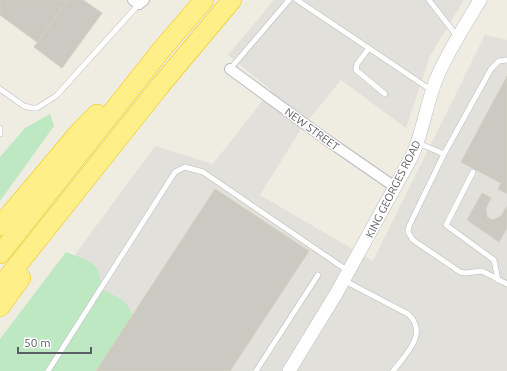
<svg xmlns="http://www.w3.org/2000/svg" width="507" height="371" font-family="Ubuntu,sans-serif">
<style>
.industrial{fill:#e2e0da}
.green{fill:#bde8c2}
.building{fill:#cbcac2;stroke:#d4d0c0}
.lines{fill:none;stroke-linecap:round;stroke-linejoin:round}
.service-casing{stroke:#babcc2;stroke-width:6}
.minor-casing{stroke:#babcc2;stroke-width:12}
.tertiary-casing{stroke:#babcc2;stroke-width:14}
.motorway-casing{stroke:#f1c300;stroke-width:20}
.service{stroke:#fff;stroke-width:5}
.minor{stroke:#fff;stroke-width:10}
.tertiary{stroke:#fff;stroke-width:13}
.motorway{stroke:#ffef89;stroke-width:19}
.labels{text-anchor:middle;stroke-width:3;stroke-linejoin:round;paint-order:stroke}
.street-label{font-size:11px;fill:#5b5e64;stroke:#fff}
</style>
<rect width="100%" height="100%" fill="#efede2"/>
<!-- industrial -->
<path class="industrial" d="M 274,0 L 464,0 L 430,56 L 406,128 L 341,80 L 301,129 L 260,195 L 373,261 L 485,35 L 507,40 L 507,371 L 0,371 L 0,357 L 155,146 L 213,164 L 271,90 L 228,55 Z"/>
<!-- green -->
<g class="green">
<path d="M 50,114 L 54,126 L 0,201 L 0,157 L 25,128 Z"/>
<path d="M 66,252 L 89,261 L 97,268 L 103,289 C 109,293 116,296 122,300 C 139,311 137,352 139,371 L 0,371 L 0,339 Z"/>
</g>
<!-- building -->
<g class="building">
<path d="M 0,0 L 68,0 L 37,42 L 0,15 Z"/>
<path d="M 68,0 L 83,0 L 102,13 L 62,68 L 34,47 Z"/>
<path d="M 507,76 L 507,194 L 498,189 L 501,183 L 461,162 Z"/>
<path d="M 215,189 L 309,251 L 230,371 L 96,371 Z"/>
<path d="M 482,193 L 491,198 L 486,208 L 487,217 L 493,220 L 501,216 L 507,206 L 507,228 L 499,242 L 467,220 Z"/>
</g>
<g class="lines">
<!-- service casing -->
<g class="service-casing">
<g id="service">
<path d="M 297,0 L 431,90"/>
<path d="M 429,0 L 457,36"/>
<path d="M 369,48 L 357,64 L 356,70 L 385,94"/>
<path d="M 507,60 L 499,61 L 491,69 L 444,154 L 409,226 L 408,232 L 413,240 L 460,272 L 465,273 L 482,271 L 507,284"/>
<path d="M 230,69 L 289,0"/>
<path d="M 0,89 L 24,106 L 32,108 L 37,108 L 56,96 L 139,4"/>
<path d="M 0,128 L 0,134"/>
<path d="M 418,143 L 444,154"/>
<path d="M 473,172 L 446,225 L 494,260 L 498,280"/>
<path d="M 345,281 L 408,314 C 429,333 406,354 393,371"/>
<path d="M 48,371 L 175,172 L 185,167 L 203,172 L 348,271"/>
<path d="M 256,371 L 318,275"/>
</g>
</g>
<!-- minor casing -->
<g class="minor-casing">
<g id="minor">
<path d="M 133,0 L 139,4 L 144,0"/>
<path d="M 230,69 L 324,138 L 395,187"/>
</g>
</g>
<!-- tertiary casing -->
<g class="tertiary-casing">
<path id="tertiary" d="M 289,371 L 336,294 L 412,156 C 423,132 426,105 436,80 C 447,52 465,26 480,0"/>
</g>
<!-- motorway casing -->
<g class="motorway-casing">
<g id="motorway">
<path d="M 0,226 L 80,131 L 97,114"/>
<path d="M 0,254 L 162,49 L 204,0"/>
<path d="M 0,287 L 160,86 L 232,0"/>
<path d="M 0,307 L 21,278"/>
</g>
</g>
<!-- service -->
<use href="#service" class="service"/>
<!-- minor -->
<use href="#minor" class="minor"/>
<!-- tertiary -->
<use href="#tertiary" class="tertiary"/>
<!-- motorway -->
<use href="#motorway" class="motorway"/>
</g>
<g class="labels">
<!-- street labels -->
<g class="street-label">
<text transform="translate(312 129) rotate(36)" y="4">NEW STREET</text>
<text transform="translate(393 189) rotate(-63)" y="4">KING GEORGES ROAD</text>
</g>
</g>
<!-- scale -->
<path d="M18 347v6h73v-6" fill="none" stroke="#5b5e64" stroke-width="2"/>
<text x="24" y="347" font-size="12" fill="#5b5e64" stroke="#ffffff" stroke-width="3" paint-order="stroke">50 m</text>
</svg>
